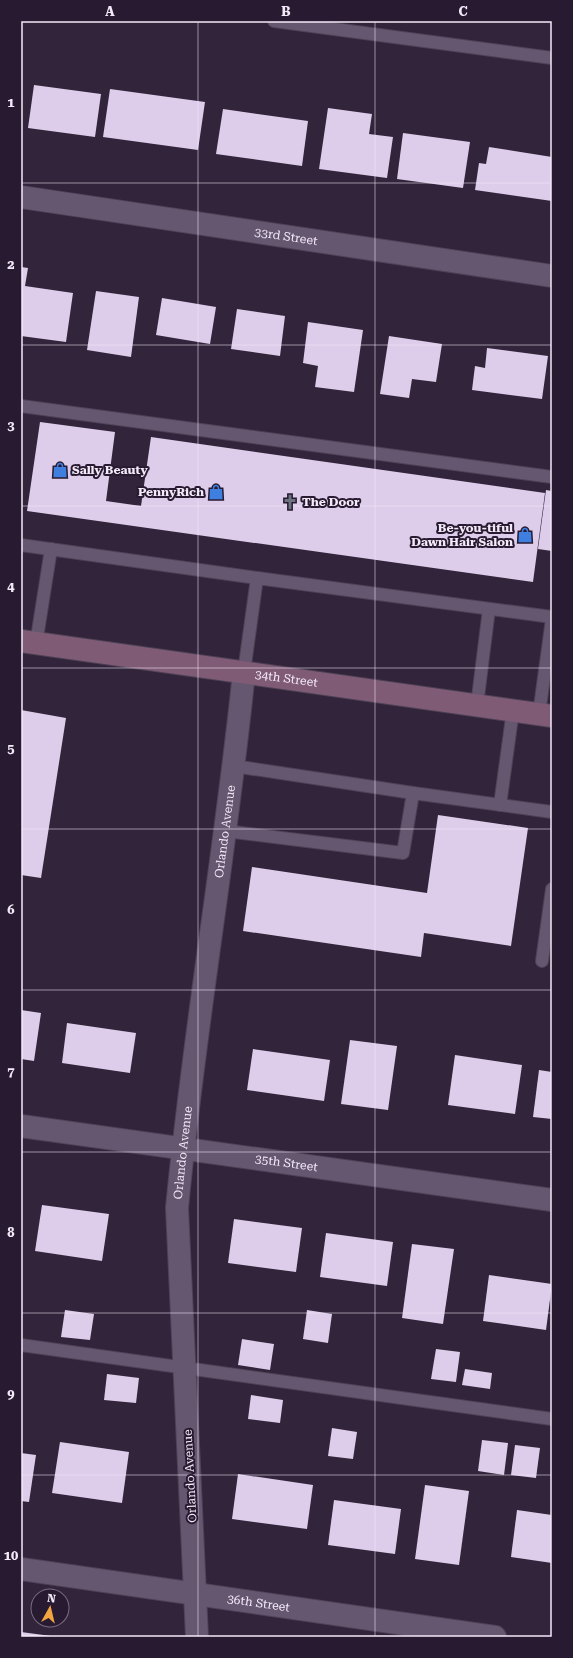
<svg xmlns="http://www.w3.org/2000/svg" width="573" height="1658" font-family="'Roboto Serif',serif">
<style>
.building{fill:#decdea}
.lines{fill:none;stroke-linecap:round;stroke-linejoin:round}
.lane-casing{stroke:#4e4256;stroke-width:14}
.street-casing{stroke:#4e4256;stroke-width:24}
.secondary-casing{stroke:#4e4256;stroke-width:24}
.lane{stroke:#665771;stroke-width:12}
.street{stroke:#665771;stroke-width:22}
.secondary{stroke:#805b76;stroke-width:22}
.grid{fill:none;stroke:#f3eaf9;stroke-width:1;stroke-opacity:0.55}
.labels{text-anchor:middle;stroke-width:4;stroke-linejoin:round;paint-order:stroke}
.street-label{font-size:12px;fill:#f3eaf9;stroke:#281b31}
.poi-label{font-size:12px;font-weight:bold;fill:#f3eaf9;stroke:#281b31;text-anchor:start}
.neatline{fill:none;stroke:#f3eaf9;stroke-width:1.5}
.grid-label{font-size:13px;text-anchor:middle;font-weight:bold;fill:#f3eaf9}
</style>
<rect width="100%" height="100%" fill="#32243b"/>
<!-- building -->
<g class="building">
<path d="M 34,85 L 101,94 L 95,137 L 28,128 Z"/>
<path d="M 110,89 L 205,102 L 198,150 L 103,137 Z"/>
<path d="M 328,108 L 372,114 L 369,134 L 393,137 L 387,178 L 319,169 Z"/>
<path d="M 223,109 L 308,121 L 302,166 L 216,154 Z"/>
<path d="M 403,133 L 470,142 L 463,188 L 397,179 Z"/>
<path d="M 489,147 L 552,157 L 552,201 L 475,190 L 479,163 L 486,164 Z"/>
<path d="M 21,267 L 28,268 L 25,286 L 73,293 L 66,342 L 21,336 Z"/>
<path d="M 96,291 L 139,297 L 131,357 L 87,350 Z"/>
<path d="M 162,298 L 216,307 L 210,344 L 156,335 Z"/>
<path d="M 237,309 L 285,316 L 280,356 L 231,349 Z"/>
<path d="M 308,322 L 363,330 L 354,392 L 315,387 L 318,366 L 303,363 Z"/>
<path d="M 389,336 L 442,344 L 436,382 L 412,379 L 409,398 L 380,394 Z"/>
<path d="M 487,348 L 548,356 L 542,399 L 472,390 L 475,366 L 485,368 Z"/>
<path d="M 40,422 L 115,432 L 106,501 L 141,506 L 151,437 L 545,493 L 533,582 L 27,511 Z"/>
<path d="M 546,490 L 552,491 L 552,551 L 538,549 Z"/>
<path d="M 21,710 L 66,718 L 41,878 L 21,875 Z"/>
<path d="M 438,815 L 528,828 L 511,946 L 424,933 L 421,957 L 243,931 L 252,867 L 427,893 Z"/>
<path d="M 21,1010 L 41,1013 L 34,1061 L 21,1059 Z"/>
<path d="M 67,1023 L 136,1033 L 130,1073 L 62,1063 Z"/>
<path d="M 350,1040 L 397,1046 L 388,1110 L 341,1104 Z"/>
<path d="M 253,1049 L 330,1060 L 324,1101 L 247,1090 Z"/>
<path d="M 455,1055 L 522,1065 L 515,1114 L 448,1105 Z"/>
<path d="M 539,1070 L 552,1072 L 552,1119 L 533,1117 Z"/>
<path d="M 42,1205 L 109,1214 L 102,1261 L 35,1251 Z"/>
<path d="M 234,1219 L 302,1228 L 296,1272 L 228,1263 Z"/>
<path d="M 326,1233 L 393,1242 L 387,1286 L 320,1277 Z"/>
<path d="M 412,1244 L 454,1249 L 443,1324 L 402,1318 Z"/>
<path d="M 489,1275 L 552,1284 L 546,1330 L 483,1321 Z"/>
<path d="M 65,1310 L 94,1314 L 90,1340 L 61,1337 Z"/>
<path d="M 307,1310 L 332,1314 L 328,1343 L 303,1339 Z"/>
<path d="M 242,1339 L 274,1344 L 270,1370 L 238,1365 Z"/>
<path d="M 436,1349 L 460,1352 L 456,1382 L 431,1379 Z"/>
<path d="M 465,1369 L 492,1373 L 490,1389 L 462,1385 Z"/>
<path d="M 107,1374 L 139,1378 L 136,1403 L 104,1400 Z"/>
<path d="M 251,1395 L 283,1400 L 280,1423 L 248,1419 Z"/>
<path d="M 332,1428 L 357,1432 L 353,1459 L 328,1456 Z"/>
<path d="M 482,1440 L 508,1443 L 504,1475 L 478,1471 Z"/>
<path d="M 60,1442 L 129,1452 L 122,1503 L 52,1493 Z"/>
<path d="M 515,1445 L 540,1448 L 536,1478 L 511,1475 Z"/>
<path d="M 21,1453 L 36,1455 L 29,1502 L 21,1501 Z"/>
<path d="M 238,1474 L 313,1485 L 307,1529 L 232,1519 Z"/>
<path d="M 425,1485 L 469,1491 L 459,1565 L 415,1559 Z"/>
<path d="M 334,1500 L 401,1509 L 395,1554 L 328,1545 Z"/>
<path d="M 517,1510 L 552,1515 L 552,1563 L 511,1557 Z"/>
<path d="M 21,1632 L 51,1636 L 51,1637 L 21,1637 Z"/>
</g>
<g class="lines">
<!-- lane casing -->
<g class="lane-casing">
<g id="lane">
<path d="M 274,21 L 552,58"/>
<path d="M 21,406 L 552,477"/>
<path d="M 21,545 L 257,578"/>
<path d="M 36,644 L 51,549"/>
<path d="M 244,672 L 257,578 L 552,617"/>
<path d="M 477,705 L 489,609"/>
<path d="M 539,714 L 552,619"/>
<path d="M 413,793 L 552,812"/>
<path d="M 500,805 L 513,710"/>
<path d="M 226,831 L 403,853 L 413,793 L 234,766"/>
<path d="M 542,961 L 552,889"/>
<path d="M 21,1345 L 552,1419"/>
</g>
</g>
<!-- street casing -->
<g class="street-casing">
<g id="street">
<path id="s1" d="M 21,197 L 552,276"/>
<path id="s2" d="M 21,1126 L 552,1200"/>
<path id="s3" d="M 21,1569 L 495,1637"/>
<path id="s4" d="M 197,1637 L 177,1208 C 194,1029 226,851 244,672"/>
</g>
</g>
<!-- secondary casing -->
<g class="secondary-casing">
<g id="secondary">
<path id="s5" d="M 21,641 L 552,716"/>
</g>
</g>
<!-- lane -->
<use href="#lane" class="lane"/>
<!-- street -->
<use href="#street" class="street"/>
<!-- secondary -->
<use href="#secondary" class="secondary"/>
</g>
<!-- grid -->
<path class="grid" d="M 198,21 L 198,1637M 375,21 L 375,1637M 21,183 L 552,183M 21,345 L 552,345M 21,506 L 552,506M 21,668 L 552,668M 21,829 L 552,829M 21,990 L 552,990M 21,1152 L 552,1152M 21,1313 L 552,1313M 21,1475 L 552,1475"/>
<!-- icons -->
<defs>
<g id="shop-bare" transform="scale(1.2)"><path d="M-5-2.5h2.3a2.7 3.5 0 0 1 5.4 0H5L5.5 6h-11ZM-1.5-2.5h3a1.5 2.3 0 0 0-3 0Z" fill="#3f7fe0" stroke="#281b31" stroke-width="2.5" paint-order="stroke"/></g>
<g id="church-bare" transform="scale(1.2)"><path d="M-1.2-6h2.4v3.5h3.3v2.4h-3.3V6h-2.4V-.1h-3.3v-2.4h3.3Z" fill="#6b7280" stroke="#281b31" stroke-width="2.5" paint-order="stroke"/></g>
</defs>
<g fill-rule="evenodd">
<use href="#shop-bare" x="60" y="470"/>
<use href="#shop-bare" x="216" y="492"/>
<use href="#church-bare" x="290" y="502"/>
<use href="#shop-bare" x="525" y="535"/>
</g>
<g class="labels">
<!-- street labels -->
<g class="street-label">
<text dy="4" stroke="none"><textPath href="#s1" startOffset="268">33rd Street</textPath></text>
<text dy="4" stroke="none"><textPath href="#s5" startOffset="268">34th Street</textPath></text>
<text dy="4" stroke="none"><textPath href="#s4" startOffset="809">Orlando Avenue</textPath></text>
<text dy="4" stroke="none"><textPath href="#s4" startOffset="485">Orlando Avenue</textPath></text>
<text dy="4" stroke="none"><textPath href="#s2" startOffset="268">35th Street</textPath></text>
<text transform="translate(190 1476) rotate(-93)" y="4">Orlando Avenue</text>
<text dy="4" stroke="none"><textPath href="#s3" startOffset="240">36th Street</textPath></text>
</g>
<!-- poi labels -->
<g class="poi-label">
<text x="72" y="474">Sally Beauty</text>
<text x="204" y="496" text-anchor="end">PennyRich</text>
<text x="302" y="506">The Door</text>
<text x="513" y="532" text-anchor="end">Be-you-tiful<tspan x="513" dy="14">Dawn Hair Salon</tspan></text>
</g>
</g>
<!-- border -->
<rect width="573" height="1658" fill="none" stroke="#281b31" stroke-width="44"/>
<!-- north arrow -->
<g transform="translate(50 1608) rotate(8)"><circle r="19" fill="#281b31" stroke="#796e81"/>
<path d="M0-3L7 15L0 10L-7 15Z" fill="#f2a541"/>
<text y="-6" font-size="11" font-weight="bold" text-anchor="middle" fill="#f3eaf9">N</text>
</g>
<rect x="22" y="22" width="529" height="1614" class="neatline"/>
<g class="grid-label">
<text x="110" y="16">A</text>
<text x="286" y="16">B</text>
<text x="463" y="16">C</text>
<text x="11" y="107">1</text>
<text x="11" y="269">2</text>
<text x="11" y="430">3</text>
<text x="11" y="591">4</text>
<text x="11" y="753">5</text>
<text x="11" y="914">6</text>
<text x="11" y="1076">7</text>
<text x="11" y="1237">8</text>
<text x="11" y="1398">9</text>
<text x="11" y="1560">10</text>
</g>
</svg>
